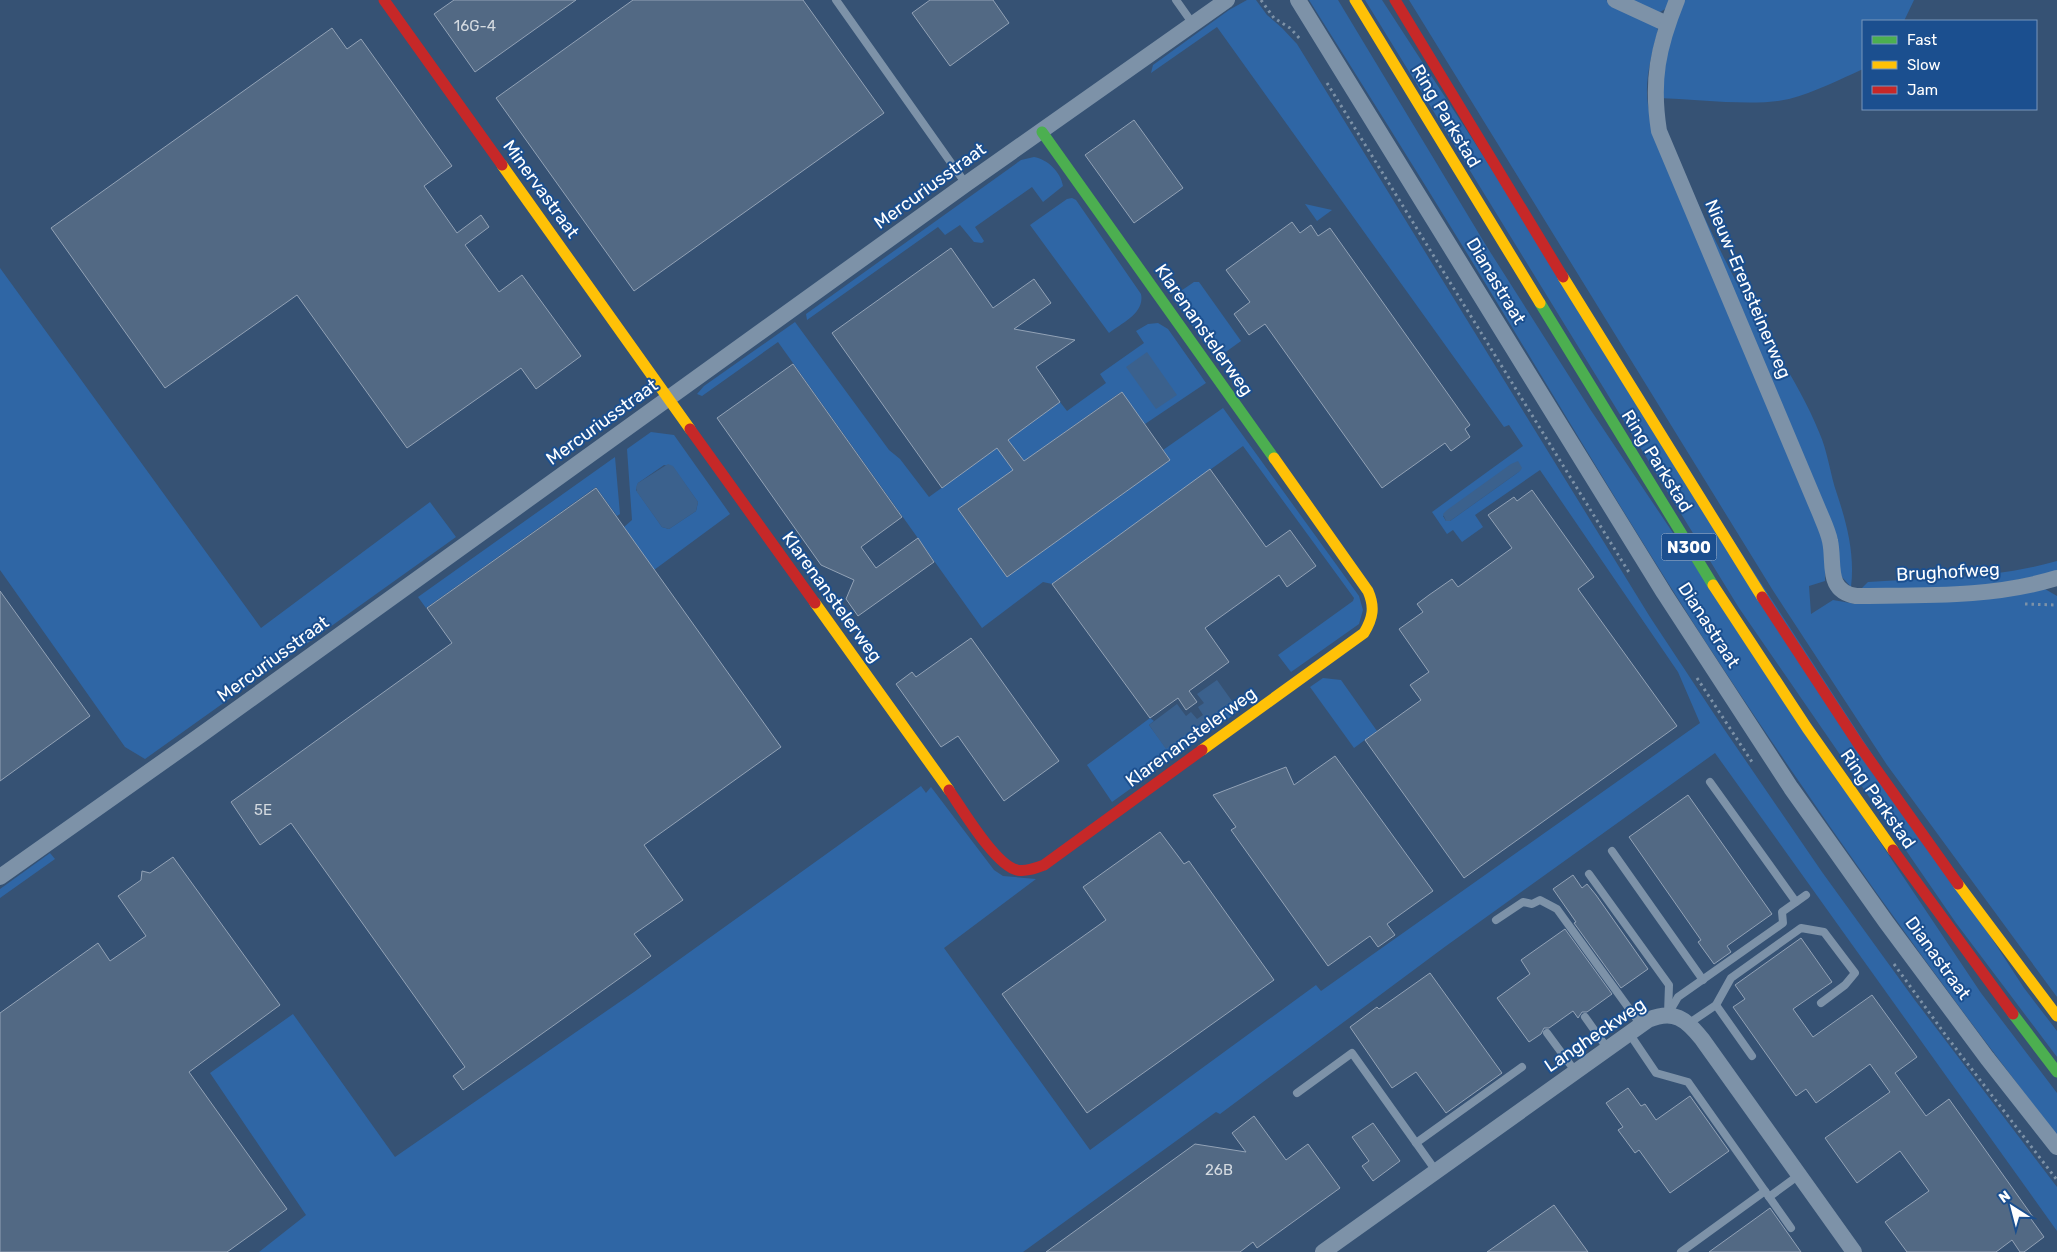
<svg xmlns="http://www.w3.org/2000/svg" width="2057" height="1252" font-family="Rubik,sans-serif">
<style>
.green{fill:#2f66a5;fill-rule:evenodd}
.water{fill:#3b618d}
.building{fill:#526984;stroke:#92a2b6}
.lines{fill:none;stroke-linecap:round;stroke-linejoin:round}
.path{stroke:#7d92a8;stroke-width:3;stroke-dasharray:2.5 4;stroke-linecap:butt}
.lane{stroke:#7d92a8;stroke-width:8}
.street{stroke:#7d92a8;stroke-width:16}
.fast{stroke:#4caf50;stroke-width:11}
.slow{stroke:#ffc107;stroke-width:11}
.jam{stroke:#c62828;stroke-width:11}
.labels{text-anchor:middle;stroke-width:4;stroke-linejoin:round;paint-order:stroke}
.number-label{font-size:15px;fill:#d4dae0}
.shield{fill:#1b4f8f;stroke:#bbcadd;stroke-width:1}
.shield-label{font-size:16px;font-weight:bold;fill:#fff}
.street-label{font-size:18px;fill:#fff;stroke:#1b4f8f}
</style>
<rect width="100%" height="100%" fill="#365274"/>
<!-- green -->
<g class="green">
<path d="M 1247,0 L 1256,0 L 1267,15 L 1282,28 L 1297,44 L 1650,617 L 1724,729 L 1822,872 L 1914,999 L 2057,1187 L 2057,1231 L 1715,753 L 1446,946 L 1220,1114 L 1216,1112 L 1023,1252 L 259,1252 L 306,1215 L 210,1073 L 293,1014 L 395,1157 L 634,992 L 921,786 L 926,793 L 931,787 L 994,870 L 1003,876 L 1036,879 L 944,948 L 1090,1150 L 1316,985 L 1321,991 L 1700,723 L 1678,672 L 1540,470 L 1475,515 L 1483,527 L 1462,542 L 1453,530 L 1447,534 L 1432,512 L 1523,446 L 1509,425 L 1504,427 L 1217,27 L 1151,73 L 1153,65 L 1229,10 ZM 1520,471 L 1450,521 L 1446,521 L 1443,516 Z"/>
<path d="M 1309,0 L 1338,0 L 1487,247 L 1590,409 L 1981,993 L 2057,1093 L 2057,1135 C 1942,988 1833,835 1730,679 C 1647,554 1571,424 1493,296 C 1433,197 1371,98 1309,0 Z"/>
<path d="M 1365,0 L 1382,0 L 2024,988 L 2057,1031 L 2057,1057 L 1956,923 L 1739,608 Z"/>
<path d="M 1409,0 L 1606,0 L 1656,25 L 1658,30 C 1652,54 1644,80 1648,105 C 1650,115 1653,126 1656,136 L 1825,543 L 1825,581 L 1809,586 L 1811,614 L 1833,600 L 1856,604 L 2045,589 L 2057,596 L 2057,997 L 1887,765 L 1772,589 Z"/>
<path d="M 1625,0 L 1673,0 L 1669,7 L 1658,13 Z"/>
<path d="M 1684,0 L 1914,0 L 1904,21 L 1863,21 L 1863,69 C 1839,80 1815,92 1789,99 C 1754,107 1696,99 1659,98 L 1662,60 Z"/>
<path d="M 1672,149 C 1695,197 1717,246 1742,293 C 1767,339 1799,383 1819,432 C 1828,452 1830,474 1837,494 C 1847,524 1855,555 1851,587 L 1841,576 Z"/>
<path d="M 1034,157 C 1047,159 1061,172 1063,186 L 1043,202 L 1032,187 L 975,227 L 984,241 L 982,243 L 974,242 L 960,225 L 945,235 L 938,227 L 807,320 L 806,314 L 1021,160 Z"/>
<path d="M 1072,198 L 1076,200 L 1141,294 C 1145,313 1122,323 1109,333 L 1030,225 L 1067,199 Z"/>
<path d="M 1305,204 L 1332,210 L 1317,221 Z"/>
<path d="M 0,268 L 261,628 L 430,502 L 456,537 L 145,759 L 125,747 L 0,570 Z"/>
<path d="M 1194,282 L 1199,282 L 1241,341 L 1216,359 L 1172,297 Z"/>
<path d="M 795,322 L 889,450 L 900,459 L 929,497 L 997,448 L 1013,470 L 958,509 L 1007,577 L 1170,460 L 1163,450 L 1223,408 L 1359,596 L 1363,610 L 1359,624 L 1291,672 L 1278,655 L 1353,601 L 1354,598 L 1243,446 L 1052,584 L 1043,582 L 982,628 L 778,342 L 702,396 L 697,394 L 704,386 Z"/>
<path d="M 1158,323 L 1168,329 L 1206,383 L 1145,424 L 1121,392 L 1024,461 L 1008,440 L 1060,402 L 1067,411 L 1106,383 L 1100,374 L 1144,343 L 1136,331 L 1148,324 Z"/>
<path d="M 651,432 L 674,435 L 730,514 L 654,570 L 624,527 L 632,520 L 627,449 ZM 664,465 L 673,467 L 698,502 L 696,511 L 669,529 L 662,527 L 636,490 L 638,483 Z"/>
<path d="M 615,457 L 620,514 L 617,516 L 596,487 L 426,608 L 418,597 Z"/>
<path d="M 2057,561 L 2057,572 L 1982,587 L 1860,590 L 1868,582 C 1932,578 1995,579 2057,561 Z"/>
<path d="M 1323,678 L 1341,680 L 1377,731 L 1354,748 L 1310,687 Z"/>
<path d="M 1232,701 L 1239,711 L 1112,802 L 1087,765 L 1150,718 L 1154,721 L 1149,725 L 1166,748 Z"/>
<path d="M 50,853 L 55,859 L 0,898 L 0,889 Z"/>
</g>
<!-- water -->
<g class="water">
<path d="M 1147,352 L 1177,395 L 1156,409 L 1126,367 Z"/>
<path d="M 1518,461 L 1522,468 L 1520,471 L 1450,521 L 1446,521 L 1443,514 L 1447,510 L 1511,464 Z"/>
<path d="M 668,464 L 673,466 L 698,502 L 696,511 L 669,529 L 662,527 L 637,492 L 636,487 L 638,483 Z"/>
<path d="M 1217,680 L 1232,701 L 1166,749 L 1149,725 L 1177,704 L 1186,716 L 1191,712 L 1197,719 L 1203,715 L 1198,707 L 1204,703 L 1197,694 Z"/>
</g>
<!-- building -->
<g class="building">
<path d="M 454,0 L 576,0 L 475,72 L 434,14 Z"/>
<path d="M 633,0 L 803,0 L 884,113 L 634,291 L 496,98 Z"/>
<path d="M 930,0 L 993,0 L 1009,23 L 950,66 L 912,13 Z"/>
<path d="M 332,28 L 347,49 L 361,39 L 452,166 L 424,186 L 457,233 L 481,215 L 489,227 L 465,245 L 499,292 L 522,275 L 581,356 L 536,389 L 521,368 L 407,448 L 297,295 L 165,388 L 51,228 Z"/>
<path d="M 1134,120 L 1183,188 L 1134,223 L 1085,155 Z"/>
<path d="M 1292,222 L 1300,233 L 1311,225 L 1318,236 L 1330,228 L 1470,425 L 1465,429 L 1470,437 L 1451,451 L 1445,443 L 1382,488 L 1265,324 L 1249,335 L 1234,314 L 1250,302 L 1226,270 Z"/>
<path d="M 951,248 L 993,308 L 1034,279 L 1051,303 L 1014,329 L 1075,340 L 1036,367 L 1060,402 L 1008,440 L 1024,461 L 1122,392 L 1170,460 L 1007,577 L 958,509 L 1013,470 L 997,448 L 942,488 L 832,333 Z"/>
<path d="M 793,364 L 902,517 L 861,547 L 876,568 L 918,538 L 934,562 L 858,616 L 846,599 L 854,580 L 821,565 L 717,418 Z"/>
<path d="M 1210,469 L 1266,547 L 1290,530 L 1316,566 L 1287,587 L 1279,575 L 1205,628 L 1229,662 L 1189,691 L 1197,702 L 1186,710 L 1178,698 L 1150,718 L 1052,584 Z"/>
<path d="M 596,488 L 781,747 L 644,845 L 683,900 L 634,934 L 651,956 L 463,1090 L 453,1076 L 465,1067 L 291,823 L 260,845 L 231,802 L 452,643 L 427,608 Z"/>
<path d="M 1532,490 L 1594,577 L 1578,589 L 1677,726 L 1464,878 L 1365,740 L 1421,700 L 1410,685 L 1429,672 L 1399,629 L 1423,612 L 1417,604 L 1429,595 L 1452,579 L 1458,587 L 1512,548 L 1488,515 L 1514,497 L 1517,501 Z"/>
<path d="M 0,591 L 90,716 L 0,781 Z"/>
<path d="M 971,638 L 1059,761 L 1004,801 L 958,736 L 941,747 L 896,684 L 912,672 L 916,677 Z"/>
<path d="M 1335,756 L 1433,891 L 1387,924 L 1395,935 L 1378,947 L 1370,936 L 1328,966 L 1231,830 L 1236,827 L 1213,795 L 1286,767 L 1294,785 Z"/>
<path d="M 1688,795 L 1772,914 L 1727,946 L 1731,952 L 1714,964 L 1698,942 L 1701,940 L 1629,837 Z"/>
<path d="M 1160,832 L 1184,864 L 1189,861 L 1274,980 L 1087,1113 L 1002,994 L 1106,920 L 1083,887 Z"/>
<path d="M 173,857 L 280,1005 L 189,1072 L 287,1209 L 227,1252 L 0,1252 L 0,1013 L 98,943 L 110,961 L 146,936 L 118,896 L 141,880 L 142,871 L 150,873 Z"/>
<path d="M 1573,875 L 1582,888 L 1587,884 L 1596,895 L 1648,969 L 1621,988 L 1574,923 L 1576,922 L 1553,889 Z"/>
<path d="M 1565,929 L 1612,994 L 1587,1012 L 1582,1012 L 1578,1018 L 1573,1011 L 1549,1028 L 1544,1028 L 1541,1034 L 1529,1042 L 1497,998 L 1530,974 L 1521,960 Z"/>
<path d="M 1801,938 L 1832,982 L 1793,1009 L 1813,1037 L 1872,995 L 1917,1057 L 1895,1073 L 1926,1116 L 1949,1099 L 2033,1217 L 2031,1219 L 2044,1237 L 2024,1252 L 2020,1252 L 2012,1240 L 1996,1252 L 1907,1252 L 1885,1222 L 1929,1191 L 1900,1151 L 1857,1183 L 1825,1138 L 1890,1092 L 1870,1064 L 1816,1103 L 1806,1089 L 1796,1096 L 1733,1007 L 1745,999 L 1735,985 Z"/>
<path d="M 1430,973 L 1502,1073 L 1446,1113 L 1416,1072 L 1392,1088 L 1350,1027 L 1377,1007 L 1379,1009 Z"/>
<path d="M 1628,1088 L 1641,1106 L 1645,1104 L 1656,1120 L 1690,1096 L 1729,1151 L 1670,1193 L 1639,1150 L 1635,1153 L 1618,1130 L 1623,1127 L 1606,1103 Z"/>
<path d="M 1254,1116 L 1286,1160 L 1308,1144 L 1340,1188 L 1257,1248 L 1253,1242 L 1240,1252 L 1046,1252 L 1195,1144 L 1246,1152 L 1232,1133 Z"/>
<path d="M 1373,1123 L 1400,1161 L 1373,1181 L 1362,1166 L 1369,1161 L 1352,1137 Z"/>
<path d="M 1554,1205 L 1588,1252 L 1487,1252 Z"/>
<path d="M 1770,1208 L 1801,1252 L 1709,1252 L 1759,1216 Z"/>
</g>
<g class="lines">
<!-- path -->
<g class="path">
<path d="M 1261,0 L 1274,18 L 1290,28 L 1301,40"/>
<path d="M 1327,83 L 1630,574"/>
<path d="M 2025,604 L 2057,605"/>
<path d="M 1697,678 L 1754,765"/>
<path d="M 1894,964 L 1947,1037 L 2057,1180"/>
</g>
<!-- lane -->
<g class="lane">
<path d="M 836,0 L 966,184"/>
<path d="M 1176,0 L 1193,24"/>
<path d="M 1710,782 L 1796,902"/>
<path d="M 1612,851 L 1703,980"/>
<path d="M 1589,874 L 1669,985 L 1668,1014"/>
<path d="M 1496,920 L 1523,902 L 1532,904 L 1540,900 L 1557,909 L 1641,1025"/>
<path d="M 1716,1005 L 1752,1056"/>
<path d="M 1668,1014 L 1678,997 L 1783,923 L 1782,912 L 1806,895"/>
<path d="M 1585,1017 L 1607,1048"/>
<path d="M 1688,1024 L 1716,1005 L 1731,978 L 1801,928 L 1824,932 L 1855,973 L 1845,985 L 1821,1003"/>
<path d="M 1547,1033 L 1575,1071"/>
<path d="M 1629,1033 L 1656,1073 L 1688,1082 L 1791,1228"/>
<path d="M 1297,1093 L 1352,1053 L 1436,1171"/>
<path d="M 1416,1143 L 1522,1067"/>
<path d="M 1769,1197 L 1799,1175"/>
<path d="M 1681,1252 L 1765,1191"/>
</g>
<!-- street -->
<g class="street">
<path d="M 1298,0 L 1664,593 L 1791,788 L 1886,922 L 1987,1058 L 2057,1147"/>
<path d="M 1615,0 L 1667,24"/>
<path d="M 1677,0 C 1658,47 1651,81 1659,131 L 1819,511 C 1823,521 1828,531 1830,541 C 1835,563 1825,591 1856,596 C 1923,595 1992,598 2057,578"/>
<path d="M 0,877 L 198,737 L 966,184 L 1227,0"/>
<path d="M 1323,1252 L 1648,1020 C 1674,1009 1686,1019 1702,1039 L 1854,1252"/>
</g>
<!-- fast -->
<g class="fast">
<path d="M 1042,132 L 1274,458"/>
<path d="M 1540,303 L 1713,585"/>
<path d="M 2013,1014 L 2057,1072"/>
</g>
<!-- slow -->
<g class="slow">
<path d="M 1355,0 L 1540,303"/>
<path d="M 502,165 L 690,429"/>
<path d="M 1563,277 L 1762,597"/>
<path d="M 1713,585 L 1807,728 L 1893,850"/>
<path d="M 815,603 L 949,790"/>
<path d="M 1202,750 L 1364,633 C 1373,618 1375,607 1368,591 L 1274,458"/>
<path d="M 1958,884 L 2057,1016"/>
</g>
<!-- jam -->
<g class="jam">
<path d="M 384,0 L 502,165"/>
<path d="M 1395,0 L 1563,277"/>
<path d="M 690,429 L 815,603"/>
<path d="M 1762,597 L 1859,745 L 1958,884"/>
<path d="M 949,790 C 962,809 996,866 1017,870 C 1026,872 1036,868 1044,865 L 1202,750"/>
<path d="M 1893,850 L 2013,1014"/>
</g>
</g>
<g class="labels">
<!-- number labels -->
<g class="number-label">
<text x="475" y="31">16G-4</text>
<text x="263" y="815">5E</text>
<text x="1219" y="1175">26B</text>
</g>
<!-- shield labels -->
<rect class="shield" x="1661.5" y="533.5" width="55" height="27" rx="4"/>
<g class="shield-label">
<text x="1689" y="553">N300</text>
</g>
<!-- street labels -->
<g class="street-label">
<text transform="translate(1446 116) rotate(59)" y="6">Ring Parkstad</text>
<text transform="translate(930 186) rotate(-36)" y="6">Mercuriusstraat</text>
<text transform="translate(541 189) rotate(54)" y="6">Minervastraat</text>
<text transform="translate(1496 281) rotate(59)" y="6">Dianastraat</text>
<text transform="translate(1748 289) rotate(67)" y="6">Nieuw-Erensteinerweg</text>
<text transform="translate(1204 330) rotate(55)" y="6">Klarenanstelerweg</text>
<text transform="translate(602 422) rotate(-36)" y="6">Mercuriusstraat</text>
<text transform="translate(1657 461) rotate(58)" y="6">Ring Parkstad</text>
<text transform="translate(1948 572) rotate(-3)" y="6">Brughofweg</text>
<text transform="translate(832 597) rotate(54)" y="6">Klarenanstelerweg</text>
<text transform="translate(1709 625) rotate(57)" y="6">Dianastraat</text>
<text transform="translate(273 659) rotate(-36)" y="6">Mercuriusstraat</text>
<text transform="translate(1191 737) rotate(-36)" y="6">Klarenanstelerweg</text>
<text transform="translate(1878 799) rotate(55)" y="6">Ring Parkstad</text>
<text transform="translate(1938 958) rotate(54)" y="6">Dianastraat</text>
<text transform="translate(1595 1035) rotate(-34)" y="6">Langheckweg</text>
</g>
</g>
<!-- legend -->
<rect x="1862" y="20" width="175" height="90" fill="#1b4f8f" stroke="#7695bc"/>
<rect x="1872" y="36" width="25" height="8" fill="#4caf50" stroke="#7695bc"/>
<text x="1907" y="45" font-size="15" fill="#ffffff">Fast</text>
<rect x="1872" y="61" width="25" height="8" fill="#ffc107" stroke="#7695bc"/>
<text x="1907" y="70" font-size="15" fill="#ffffff">Slow</text>
<rect x="1872" y="86" width="25" height="8" fill="#c62828" stroke="#7695bc"/>
<text x="1907" y="95" font-size="15" fill="#ffffff">Jam</text>
<!-- north arrow -->
<g transform="translate(2012 1207) rotate(324)" stroke="#1b4f8f" stroke-width="4" paint-order="stroke">
<path d="M0-4L9 19L0 12L-9 19Z" fill="#ffffff"/>
<text y="-8" font-size="14" font-weight="bold" text-anchor="middle" fill="#ffffff">N</text>
</g>
</svg>
